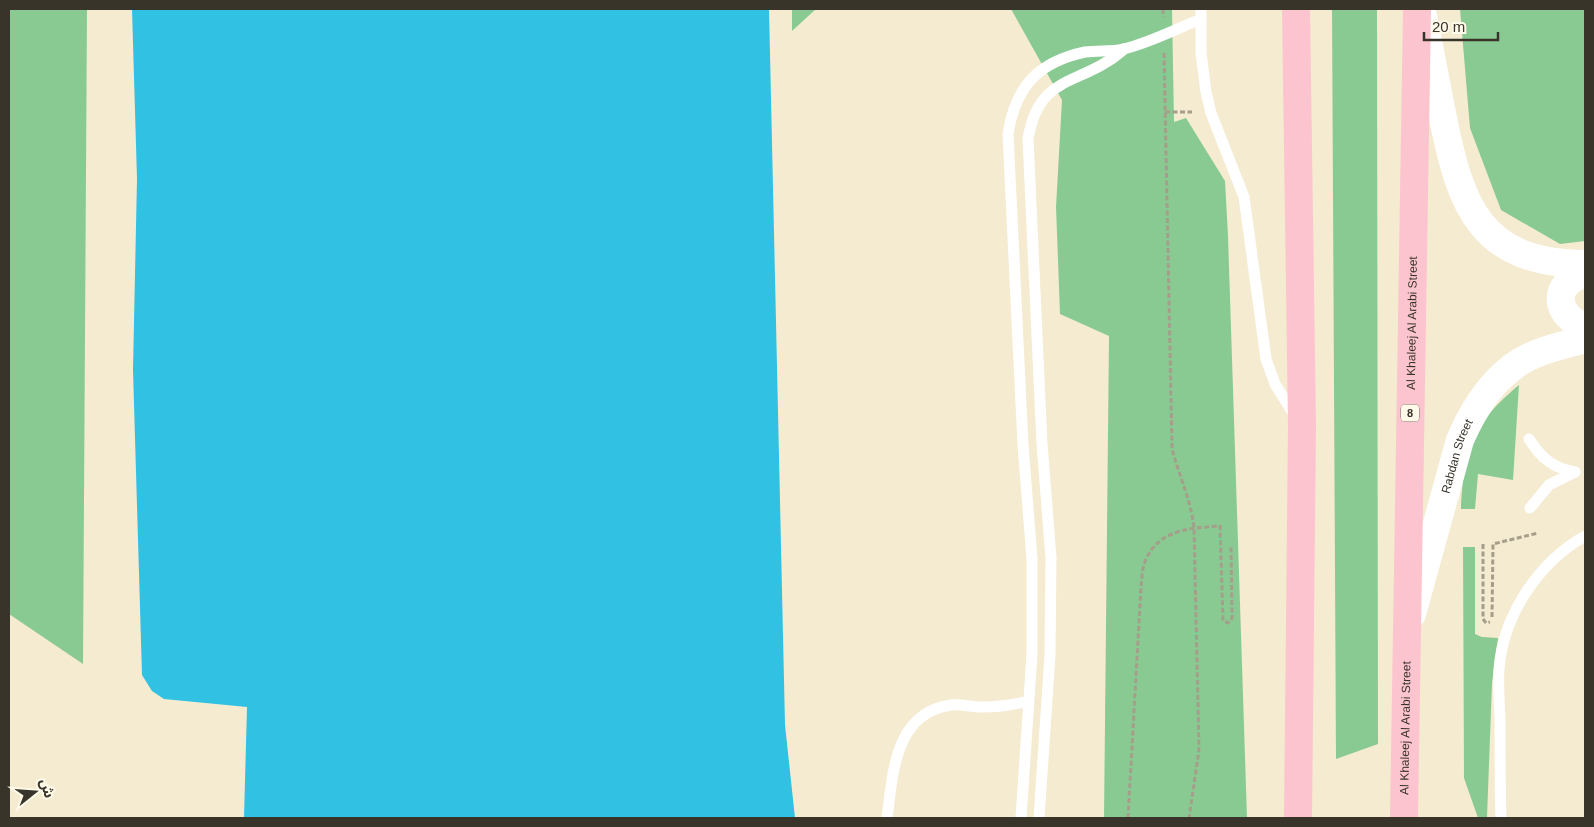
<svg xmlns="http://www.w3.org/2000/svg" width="1594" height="827" font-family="Helvetica,'Noto Sans Arabic',sans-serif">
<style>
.green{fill:#89ca93}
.water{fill:#30c1e3}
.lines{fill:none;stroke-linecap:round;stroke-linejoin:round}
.path{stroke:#a59e8a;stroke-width:3;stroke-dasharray:5 2.5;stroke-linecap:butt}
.lane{stroke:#fff;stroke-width:11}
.secondary{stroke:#fff;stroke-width:28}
.highway{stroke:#fcc4ce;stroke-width:28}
.labels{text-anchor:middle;stroke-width:5;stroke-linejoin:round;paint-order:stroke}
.shield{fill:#fef9e9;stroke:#736f63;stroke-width:1}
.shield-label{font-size:11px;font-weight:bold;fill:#38342a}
.street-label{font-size:12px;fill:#38342a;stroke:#fef9e9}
</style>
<rect width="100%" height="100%" fill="#f5ebd1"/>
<!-- green -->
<g class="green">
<path d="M 9,9 L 87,9 L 83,664 L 9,614 Z"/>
<path d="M 792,9 L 816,9 L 792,31 Z"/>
<path d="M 1011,9 L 1172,9 L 1174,122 L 1186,118 L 1225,181 L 1228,236 L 1247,818 L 1104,818 L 1109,336 L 1060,314 L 1056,207 L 1062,100 Z"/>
<path d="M 1332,9 L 1377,9 L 1378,744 L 1336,759 Z"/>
<path d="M 1460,9 L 1585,9 L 1585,241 L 1560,244 L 1501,210 L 1470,128 Z"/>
<path d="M 1519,385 L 1513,480 L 1478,474 L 1475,509 L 1461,509 C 1464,449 1472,424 1519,385 Z"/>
<path d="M 1463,547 L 1475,547 L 1475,634 L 1482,637 L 1498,638 L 1492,683 L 1487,818 L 1478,818 L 1464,778 Z"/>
</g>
<!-- water -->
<path class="water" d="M 132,9 L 769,9 L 785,725 L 795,818 L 244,818 L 247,707 L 164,699 L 152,691 L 142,675 L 133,370 L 137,179 Z"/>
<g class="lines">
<!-- path -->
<g class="path">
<path d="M 1163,9 L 1163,17"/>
<path d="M 1164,53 L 1172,449 C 1179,476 1191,500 1194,528 L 1199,750 L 1189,818"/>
<path d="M 1165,112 L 1192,112"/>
<path d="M 1483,544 L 1483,619 L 1486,623 L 1490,622"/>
<path d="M 1492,617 L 1493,544 L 1538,533"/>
<path d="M 1128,818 L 1141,587 C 1142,578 1142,567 1146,559 C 1160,529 1191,528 1220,526 L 1223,620 L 1228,623 L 1232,618 L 1231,545"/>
</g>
<!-- lane -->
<g class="lane">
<path d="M 1201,9 L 1201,53 L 1206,92 L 1211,113 L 1244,197 L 1266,359 L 1275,384 L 1295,416"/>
<path d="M 1529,439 C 1541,458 1553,468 1575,472"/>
<path d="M 1530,508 L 1549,485 L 1575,472"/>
<path d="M 887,818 C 893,774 894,713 951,705 C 962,704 972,707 982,707 C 998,707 1013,705 1028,701"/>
<path d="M 1021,818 L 1032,654 L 1032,559 L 1023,445 L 1008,134 C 1015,87 1038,62 1085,52 C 1098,50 1111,52 1123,49 C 1147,44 1178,28 1201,19"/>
<path d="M 1039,818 L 1050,655 L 1051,558 L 1042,444 L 1028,139 C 1039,72 1081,87 1123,50"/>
<path d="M 1501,818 C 1500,785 1500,752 1500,719 C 1499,702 1498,685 1499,669 C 1503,615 1539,562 1585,536"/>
</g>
<!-- secondary -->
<g class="secondary">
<path d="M 1423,16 C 1430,50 1436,84 1443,118 C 1461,208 1481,263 1585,264"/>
<path d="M 1585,272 C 1578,276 1570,279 1565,286 C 1553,302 1568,323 1585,325"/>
<path id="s1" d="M 1412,614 L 1460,440 C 1473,410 1491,380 1520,362 C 1539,350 1564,345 1585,339"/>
</g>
<!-- highway -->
<g class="highway">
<path d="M 1296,9 L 1302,426 L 1298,818"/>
<path id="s2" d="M 1404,818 L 1417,9"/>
</g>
</g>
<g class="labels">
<!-- shield labels -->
<rect class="shield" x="1401" y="404.5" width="18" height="17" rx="4"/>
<g class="shield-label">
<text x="1410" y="417">8</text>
</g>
<!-- street labels -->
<g class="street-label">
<text dy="4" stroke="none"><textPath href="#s2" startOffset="495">Al Khaleej Al Arabi Street</textPath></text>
<text dy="4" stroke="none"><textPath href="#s1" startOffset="164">Rabdan Street</textPath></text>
<text dy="4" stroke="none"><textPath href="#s2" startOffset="90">Al Khaleej Al Arabi Street</textPath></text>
</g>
</g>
<!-- border -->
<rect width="1594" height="827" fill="none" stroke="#38342a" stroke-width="20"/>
<!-- north arrow -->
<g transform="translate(35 792) rotate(73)" stroke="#fef9e9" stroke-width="4" paint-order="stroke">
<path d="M0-4L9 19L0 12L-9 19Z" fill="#38342a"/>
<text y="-8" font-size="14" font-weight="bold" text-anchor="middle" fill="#38342a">ش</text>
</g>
<!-- scale -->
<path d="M1424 32v8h74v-8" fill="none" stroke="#38342a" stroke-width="2.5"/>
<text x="1432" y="32" font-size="15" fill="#38342a" stroke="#fef9e9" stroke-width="4" paint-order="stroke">20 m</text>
</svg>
